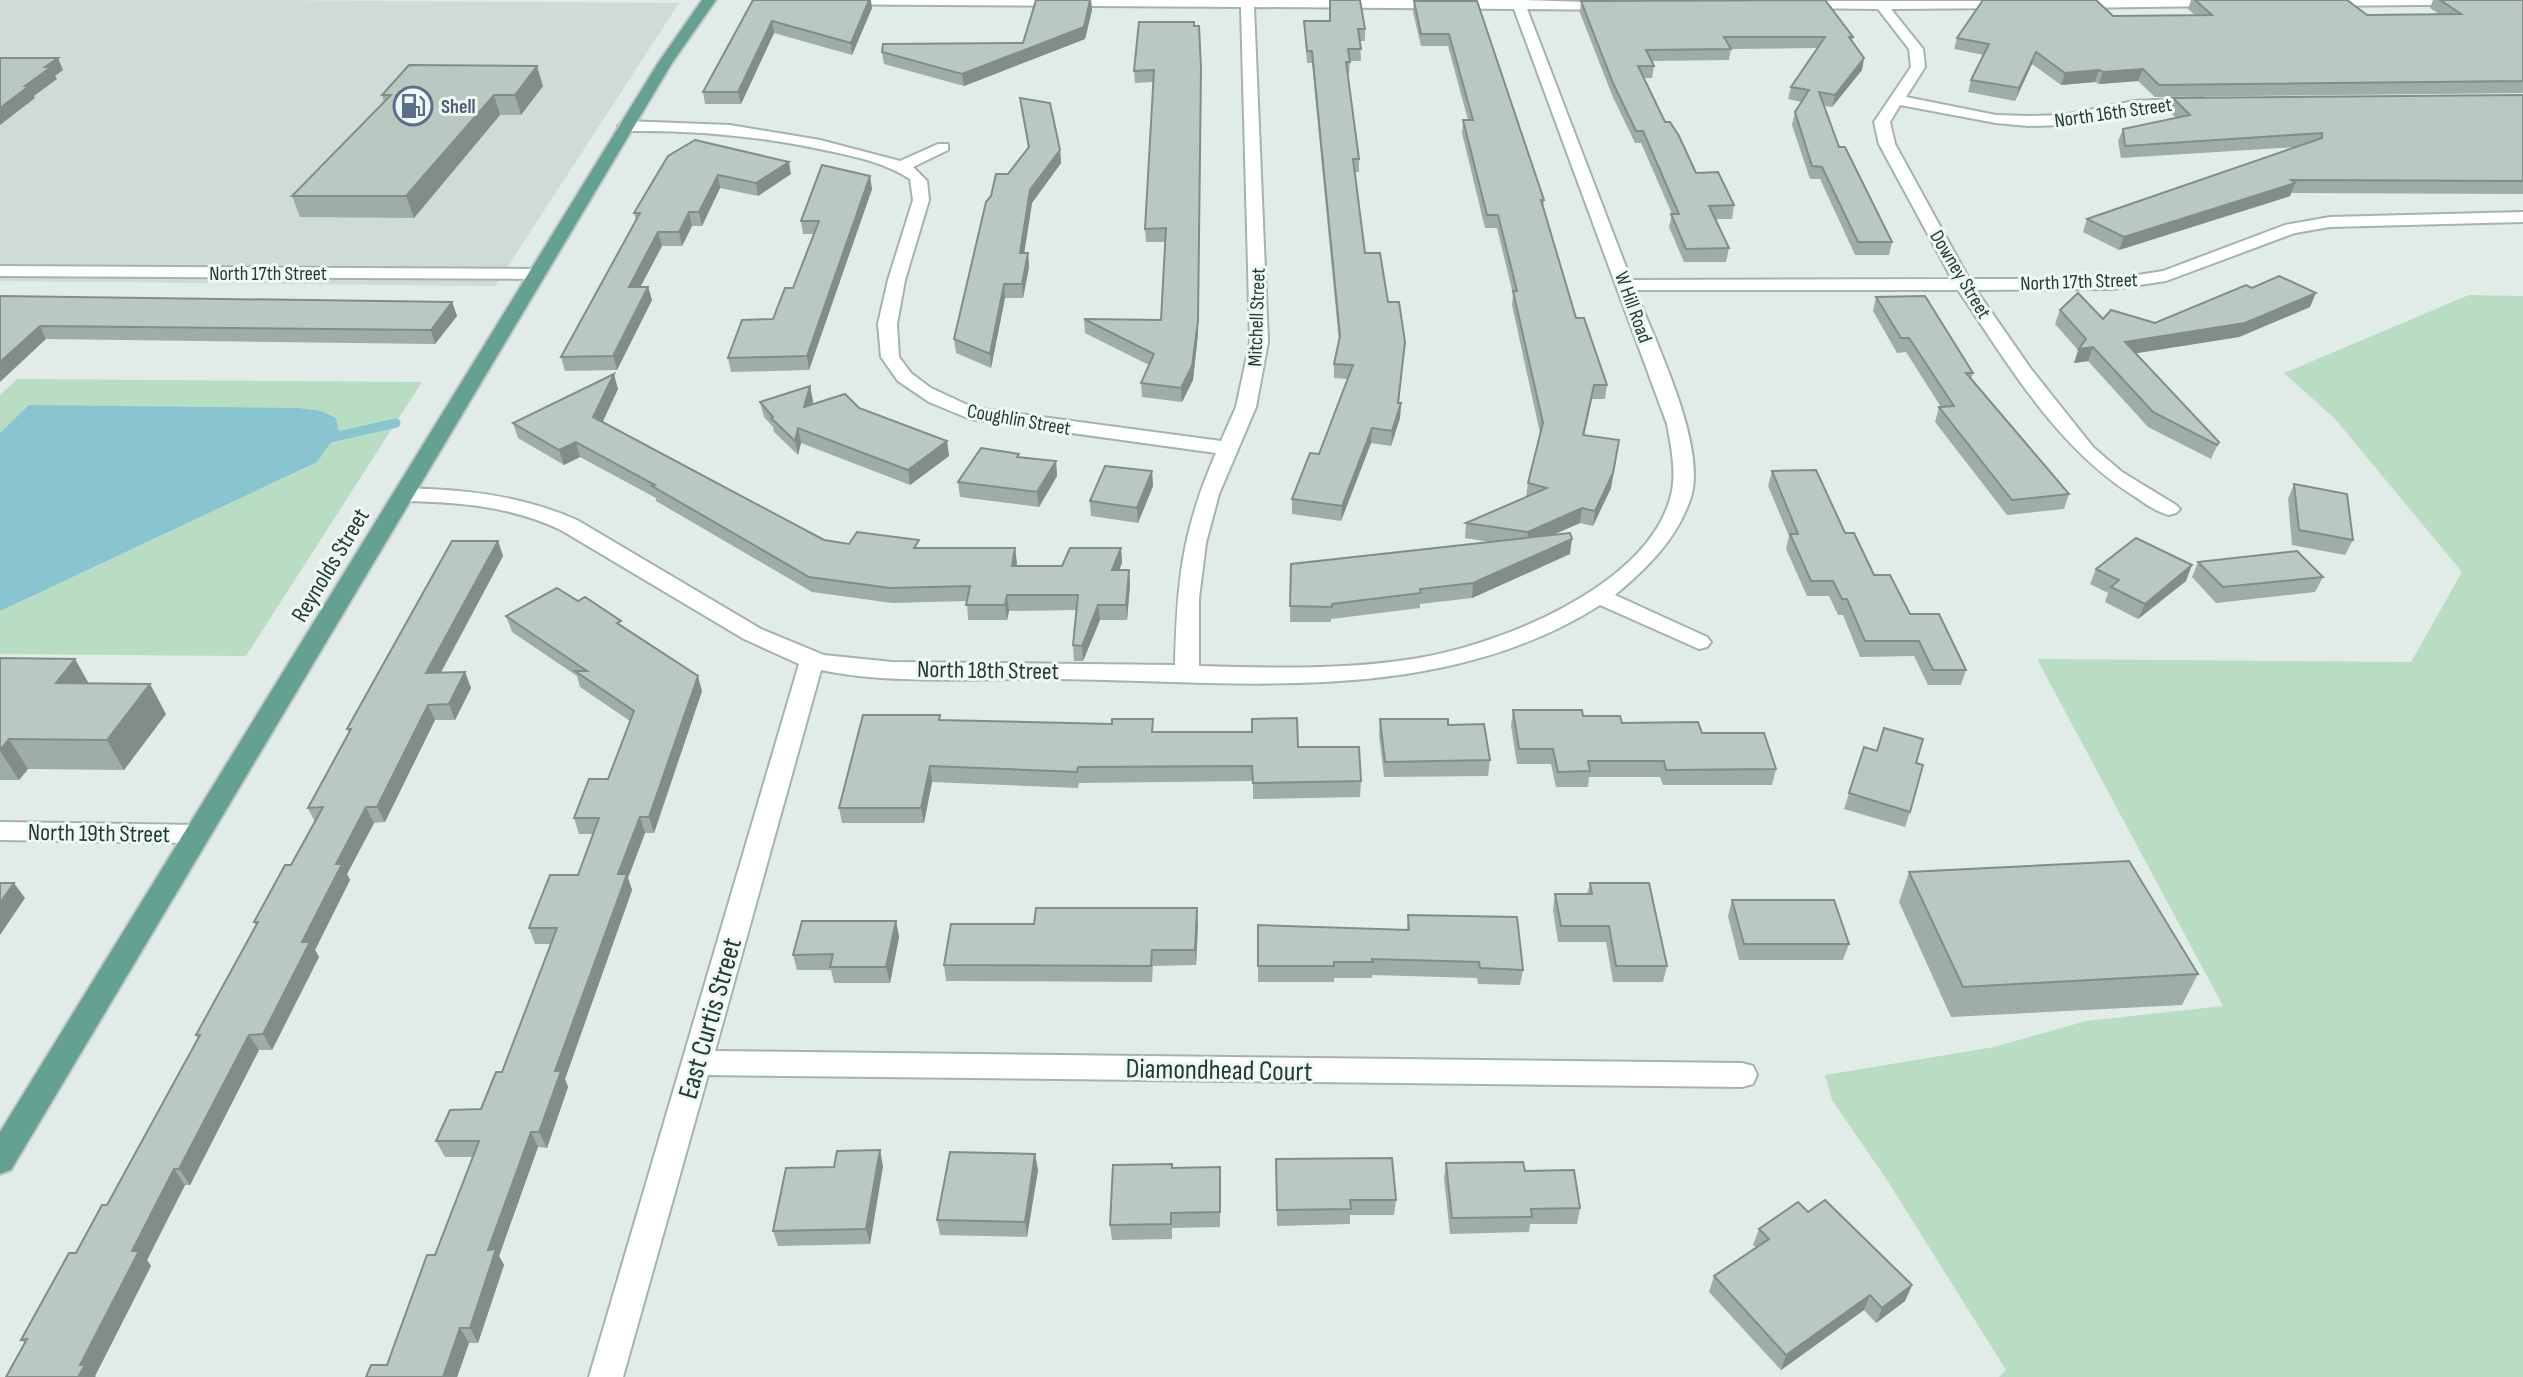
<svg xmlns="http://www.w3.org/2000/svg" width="2523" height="1377" font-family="'Sofia Sans Condensed',sans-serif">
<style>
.built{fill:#cfdbd6}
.green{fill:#b9ddc3}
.water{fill:#88c5d1}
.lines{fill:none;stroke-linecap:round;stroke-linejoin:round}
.stream{stroke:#88c5d1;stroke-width:9}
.minor-casing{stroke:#a4b3ae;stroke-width:4}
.major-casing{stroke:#c1c8c6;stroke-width:4}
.minor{fill:#fff;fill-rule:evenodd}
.major{fill:#65a192;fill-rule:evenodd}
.wall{fill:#9fada7}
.shaded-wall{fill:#828d88}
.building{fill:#b9c9c2;stroke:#828d88;stroke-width:2}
.labels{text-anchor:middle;stroke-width:6;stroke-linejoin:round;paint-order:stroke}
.far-service-label{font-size:20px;font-weight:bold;fill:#4e5e75;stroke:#f1f8f4;text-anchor:start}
.far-street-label{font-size:20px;fill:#213c35;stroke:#f1f8f4}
.street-label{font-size:24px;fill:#213c35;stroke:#f1f8f4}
.near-street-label{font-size:28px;fill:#213c35;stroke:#f1f8f4}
</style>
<rect width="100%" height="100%" fill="#e1ebe7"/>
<!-- built -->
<path class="built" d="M 0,0 L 243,0 L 679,3 L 495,286 L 0,281 Z"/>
<!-- green -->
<g class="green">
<path d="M 2469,295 L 2523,296 L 2523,1377 L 1999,1377 L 2006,1370 L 1887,1180 L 1832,1100 L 1825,1075 L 1994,1047 L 2086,1021 L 2223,1006 L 2037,659 L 2411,662 L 2462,572 L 2335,419 L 2284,373 Z"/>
<path d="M 17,379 L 422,382 L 246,656 L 0,654 L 0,395 Z"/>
</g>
<!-- water -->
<path class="water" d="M 29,405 L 298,408 L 321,411 L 336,418 L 339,431 L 317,462 L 0,611 L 0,433 Z"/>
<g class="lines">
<!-- stream -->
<path class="stream" d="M 325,439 L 396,423"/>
<!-- minor casing -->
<g class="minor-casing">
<g id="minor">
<path d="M 774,0 L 1524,0 L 1618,3 L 1620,6 L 1613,10 L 1527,9 L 1631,280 L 1952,279 L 1879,144 L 1874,122 L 1911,67 L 1909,49 L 1878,9 L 1792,8 L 1792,2 L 1797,1 L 2018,1 L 2020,4 L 2013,8 L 1891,9 L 1923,49 L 1925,67 L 1906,97 L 1996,115 L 2028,116 L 2064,115 L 2134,101 L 2203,98 L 2210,102 L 2203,106 L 2134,109 L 2064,125 L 2028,126 L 1996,123 L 1900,105 L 1890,122 L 1895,144 L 1969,279 L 2113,279 L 2163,271 L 2285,225 L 2330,217 L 2523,212 L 2523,222 L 2330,227 L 2295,233 L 2166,281 L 2113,289 L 1976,290 L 2031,369 L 2093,447 L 2122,472 L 2176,505 L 2180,509 L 2176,513 L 2169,515 C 2157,512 2147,505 2137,498 C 2057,449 2009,365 1958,290 L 1635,290 C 1655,341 1709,449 1690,500 C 1676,540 1647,568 1615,595 L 1707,637 L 1711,642 L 1707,647 L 1699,649 L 1600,605 C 1438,708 1239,681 1057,679 C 985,678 890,685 821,670 L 715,1051 L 1742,1063 L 1753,1066 L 1757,1075 L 1753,1084 L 1742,1087 L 708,1075 L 623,1377 L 589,1377 L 799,664 L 744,639 L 561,530 C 510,506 459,502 403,501 L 393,495 C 401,485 416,489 428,489 C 480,491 529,499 577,520 L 761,629 L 824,655 L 892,662 L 1175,665 C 1177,581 1182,531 1216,453 L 970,419 L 929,402 L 898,381 L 881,357 L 878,324 L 888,280 L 913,200 L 910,179 C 886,163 857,157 829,151 C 761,136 695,130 626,131 L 618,126 L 626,121 L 730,125 L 820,140 L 900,161 L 938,144 L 948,144 L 948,150 L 913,167 L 927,181 L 929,200 L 905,280 L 897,324 L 899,357 L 911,373 L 931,388 L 974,408 L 1221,441 L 1236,407 L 1250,342 L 1241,7 L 781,4 ZM 1254,7 L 1514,9 L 1667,424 C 1671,446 1676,469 1672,491 C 1653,586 1497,646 1413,659 C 1342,670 1270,668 1199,666 L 1199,598 L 1206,543 L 1219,494 L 1256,407 L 1268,342 Z"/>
<path d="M 2226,0 L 2226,5 L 2221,6 L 2069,8 L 2062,4 L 2069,0 Z"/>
<path d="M 2312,0 L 2523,0 L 2523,4 L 2317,6 L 2312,5 Z"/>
<path d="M 0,266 L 537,269 L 546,274 L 537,279 L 0,276 Z"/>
<path d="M 0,822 L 198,825 L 207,827 L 211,834 L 207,841 L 198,843 L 0,840 Z"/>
</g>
</g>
<!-- major casing -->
<g class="major-casing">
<path id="major" d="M 702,0 L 716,0 L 672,63 L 11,1170 L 0,1174 L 0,1132 L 658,63 Z"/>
</g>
<!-- minor -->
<use href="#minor" class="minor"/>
<!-- major -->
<use href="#major" class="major"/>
</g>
<!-- wall -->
<g class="wall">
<path d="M 753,0 L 872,8 L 852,55 L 774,33 L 741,104 L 705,104 L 703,92 Z"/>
<path d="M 1091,0 L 1092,10 L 1085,39 L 964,86 L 884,64 L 882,52 L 1023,43 Z"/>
<path d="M 2191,0 L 2347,0 L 2367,15 L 2439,14 L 2430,8 L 2433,0 L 2523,0 L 2523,93 L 2155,97 L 2138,81 L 2099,84 L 2095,82 L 2061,85 L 2032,64 L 2015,101 L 1968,92 L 1971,80 L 1984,55 L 1954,49 L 1957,38 L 2113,16 L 2195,15 L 2188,9 Z"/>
<path d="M 1414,1 L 1477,1 L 1544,200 L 1543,207 L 1576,318 L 1607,385 L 1605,399 L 1592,399 L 1584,435 L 1611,488 L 1593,526 L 1580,523 L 1554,534 L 1570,554 L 1472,598 L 1420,604 L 1420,608 L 1331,619 L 1331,622 L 1290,622 L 1291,564 L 1490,542 L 1465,538 L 1466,523 L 1526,497 L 1528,483 L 1540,433 L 1512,305 L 1513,294 L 1497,228 L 1485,228 L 1462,133 L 1463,120 L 1468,120 L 1448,46 L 1421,46 L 1413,12 Z"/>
<path d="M 1581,1 L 1853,37 L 1852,41 L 1864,58 L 1862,70 L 1832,107 L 1824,106 L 1839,147 L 1892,242 L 1889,255 L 1855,255 L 1820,179 L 1810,179 L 1792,125 L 1795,112 L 1802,102 L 1788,99 L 1791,87 L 1817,48 L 1731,49 L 1729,60 L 1651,61 L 1654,66 L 1652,78 L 1644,78 L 1665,122 L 1696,173 L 1734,205 L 1732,219 L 1715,219 L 1729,248 L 1726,262 L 1684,262 L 1669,227 L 1672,214 L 1641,143 L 1635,143 L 1612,95 L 1580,13 Z"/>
<path d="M 1304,21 L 1365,29 L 1365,41 L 1360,41 L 1361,61 L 1350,61 L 1349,74 L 1347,74 L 1359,159 L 1359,172 L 1355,172 L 1365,253 L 1388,302 L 1405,342 L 1399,403 L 1401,403 L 1400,418 L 1391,446 L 1371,443 L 1341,521 L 1292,514 L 1292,499 L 1319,454 L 1348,379 L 1334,378 L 1334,364 L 1339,342 L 1312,63 L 1307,63 Z"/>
<path d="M 1194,22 L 1198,334 L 1193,380 L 1182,402 L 1142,397 L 1141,383 L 1149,365 L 1085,333 L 1084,319 L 1161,320 L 1165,242 L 1146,242 L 1145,229 L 1154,82 L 1135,83 L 1134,71 Z"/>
<path d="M 543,86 L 521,115 L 500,115 L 414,218 L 300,217 L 292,196 L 384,102 L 382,95 Z"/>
<path d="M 2523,95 L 2523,194 L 2291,193 L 2290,196 L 2119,250 L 2083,232 L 2087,219 L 2296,147 L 2121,158 L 2118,141 L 2123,129 L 2176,118 L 2168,110 L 2173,98 Z"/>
<path d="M 1020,98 L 1060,150 L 1061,163 L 1032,203 L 1024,253 L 1028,253 L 1029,267 L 1023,298 L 1005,298 L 991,368 L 956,353 L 954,339 L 1008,174 L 1028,149 Z"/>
<path d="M 668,156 L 791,174 L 758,196 L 720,188 L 702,226 L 692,226 L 682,246 L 662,246 L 640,287 L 648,287 L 652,300 L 617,370 L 565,371 L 561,357 L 636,220 L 634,213 Z"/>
<path d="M 872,189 L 809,370 L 731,372 L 728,358 L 773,319 L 793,288 L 814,234 L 803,234 L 801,221 Z"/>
<path d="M 2252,288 L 2310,307 L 2239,337 L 2136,353 L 2219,442 L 2211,459 L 2148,427 L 2088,361 L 2074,363 L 2078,350 L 2055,324 L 2060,310 L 2103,319 L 2155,323 Z"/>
<path d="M 0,296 L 452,302 L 457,316 L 435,344 L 46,339 Z"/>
<path d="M 1876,297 L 1973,373 L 1971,379 L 2069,494 L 2064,509 L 2007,515 L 1935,422 L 1939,407 L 1941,407 L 1906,352 L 1897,353 L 1873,311 Z"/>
<path d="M 810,386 L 813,401 L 812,404 L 859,408 L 947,441 L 949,456 L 910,485 L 801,443 L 798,455 L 774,432 L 773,427 L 764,417 L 760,402 Z"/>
<path d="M 618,389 L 602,422 L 824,540 L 849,544 L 920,548 L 1017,563 L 1016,566 L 1062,566 L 1121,548 L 1122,563 L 1119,570 L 1129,570 L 1130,585 L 1127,620 L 1100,620 L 1083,661 L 1074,661 L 1073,645 L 1077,610 L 1009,611 L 1007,620 L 968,620 L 967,601 L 892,603 L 812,592 L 656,501 L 656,498 L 580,457 L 564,465 L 518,438 L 513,423 Z"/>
<path d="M 1020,457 L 1056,461 L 1057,476 L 1039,507 L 960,497 L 958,482 Z"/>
<path d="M 1152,471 L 1153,486 L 1138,523 L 1091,516 L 1090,501 Z"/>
<path d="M 1772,471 L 1845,533 L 1874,575 L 1910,614 L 1966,670 L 1961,685 L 1928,685 L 1914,656 L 1860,657 L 1843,615 L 1838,615 L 1829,596 L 1807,596 L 1786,549 L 1789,536 L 1768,486 Z"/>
<path d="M 2294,484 L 2353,540 L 2345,555 L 2292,545 L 2288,499 Z"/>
<path d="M 498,541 L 503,556 L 441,673 L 465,672 L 471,688 L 455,720 L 435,720 L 385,822 L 374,823 L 347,874 L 350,880 L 315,950 L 319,957 L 272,1050 L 259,1050 L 190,1185 L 185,1185 L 147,1260 L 151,1266 L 95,1376 L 25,1343 L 21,1340 L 107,1205 L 198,1039 L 196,1035 L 256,926 L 254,922 L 291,865 L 315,822 L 308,808 L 349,733 L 347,729 Z"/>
<path d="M 2198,562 L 2323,577 L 2315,592 L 2216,603 L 2192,577 Z"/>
<path d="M 2096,569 L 2186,581 L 2138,619 L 2105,602 L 2108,593 L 2090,584 Z"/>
<path d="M 578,601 L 623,627 L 702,691 L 654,833 L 645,833 L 628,878 L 632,890 L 565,1079 L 568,1087 L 547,1148 L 538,1147 L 499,1256 L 504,1265 L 478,1343 L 469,1343 L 457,1377 L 366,1377 L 387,1365 L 435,1255 L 473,1157 L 445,1157 L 436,1141 L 481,1109 L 502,1072 L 551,944 L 535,944 L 529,928 L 578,875 L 593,834 L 579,834 L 574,818 L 608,779 L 630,721 L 580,687 L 577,676 L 512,632 L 506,616 Z"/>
<path d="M 0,658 L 89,683 L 166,714 L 124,770 L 28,769 L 19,780 L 0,780 Z"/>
<path d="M 1513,710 L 1583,716 L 1622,723 L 1702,733 L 1776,769 L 1772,785 L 1663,785 L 1660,777 L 1589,777 L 1588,787 L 1556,787 L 1551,764 L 1517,764 L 1511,726 Z"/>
<path d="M 1153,719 L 1153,732 L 1298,747 L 1361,781 L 1360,797 L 1253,799 L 1253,781 L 1079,783 L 1078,788 L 932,782 L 924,823 L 842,823 L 839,808 L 941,720 L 1112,724 Z"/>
<path d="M 1380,719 L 1448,725 L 1490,760 L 1488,776 L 1384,777 L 1379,735 Z"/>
<path d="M 1864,747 L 1916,763 L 1910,812 L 1905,827 L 1844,809 Z"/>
<path d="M 1909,872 L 2198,974 L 2182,1005 L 1951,1017 L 1899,902 Z"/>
<path d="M 1590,883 L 1667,966 L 1663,982 L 1613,982 L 1606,942 L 1558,942 L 1553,910 L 1555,894 L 1587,894 Z"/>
<path d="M 1732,900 L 1849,944 L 1843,960 L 1739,960 L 1728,916 Z"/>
<path d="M 1408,915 L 1523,970 L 1520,985 L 1478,984 L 1477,978 L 1372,975 L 1372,978 L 1334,978 L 1334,982 L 1258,982 L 1258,925 L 1407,930 Z"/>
<path d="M 896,921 L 899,937 L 890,983 L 834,983 L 831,970 L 797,970 L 793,955 Z"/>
<path d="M 1198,924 L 1196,965 L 1153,966 L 1152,982 L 946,981 L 944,965 Z"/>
<path d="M 1035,1154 L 1038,1170 L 1027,1237 L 940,1235 L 937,1220 Z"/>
<path d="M 1446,1163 L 1525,1171 L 1580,1208 L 1577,1224 L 1530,1224 L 1529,1232 L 1450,1234 L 1444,1178 Z"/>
<path d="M 883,1166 L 870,1244 L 778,1246 L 773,1231 Z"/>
<path d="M 1220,1167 L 1220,1227 L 1172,1228 L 1172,1239 L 1112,1240 L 1110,1225 L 1173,1168 Z"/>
<path d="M 1276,1174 L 1396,1200 L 1394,1215 L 1350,1215 L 1350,1224 L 1277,1226 Z"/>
<path d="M 1808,1212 L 1912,1285 L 1905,1301 L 1876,1323 L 1864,1310 L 1781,1370 L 1709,1292 L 1714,1276 L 1756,1247 L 1753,1245 L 1759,1229 Z"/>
</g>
<!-- shaded-wall -->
<g class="shaded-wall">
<path d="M 869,0 L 871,0 L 872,8 L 852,55 L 851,43 Z"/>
<path d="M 1091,0 L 1092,10 L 1085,39 L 964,86 L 962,74 L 1084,27 Z"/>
<path d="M 772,21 L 774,33 L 741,104 L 738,92 Z"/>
<path d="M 2036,52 L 2032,64 L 2015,101 L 2019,88 Z"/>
<path d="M 58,58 L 63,70 L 55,76 L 57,79 L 34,96 L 35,98 L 0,125 L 0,108 L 45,67 Z"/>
<path d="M 1864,58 L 1862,70 L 1832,107 L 1835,95 Z"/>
<path d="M 537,66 L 543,86 L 521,115 L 515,95 Z"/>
<path d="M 1201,68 L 1198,334 L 1193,380 L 1182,402 L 1181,388 Z"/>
<path d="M 2143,69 L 2138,81 L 2099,84 L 2103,72 Z"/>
<path d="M 2099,70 L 2095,82 L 2061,85 L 2065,73 Z"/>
<path d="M 494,95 L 500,115 L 414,218 L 406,196 Z"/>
<path d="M 1060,150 L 1061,163 L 1032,203 L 1022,267 L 1020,253 L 1030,190 Z"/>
<path d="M 789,162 L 791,174 L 758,196 L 756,183 Z"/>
<path d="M 718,175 L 720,188 L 702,226 L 699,212 Z"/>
<path d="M 870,176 L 872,189 L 809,370 L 807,356 Z"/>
<path d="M 2295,183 L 2290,196 L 2119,250 L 2124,237 Z"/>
<path d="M 689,212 L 692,226 L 682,246 L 679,232 Z"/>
<path d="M 658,232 L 662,246 L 633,301 L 629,287 Z"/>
<path d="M 1028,253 L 1029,267 L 1023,298 L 1022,284 Z"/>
<path d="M 1004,284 L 1005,298 L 991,368 L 990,354 Z"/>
<path d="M 648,287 L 652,300 L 617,370 L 613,356 Z"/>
<path d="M 2316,293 L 2310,307 L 2239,337 L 2119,356 L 2125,342 Z"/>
<path d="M 452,302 L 457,316 L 435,344 L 431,330 Z"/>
<path d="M 40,326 L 46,339 L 0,382 L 0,362 Z"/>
<path d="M 1405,342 L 1397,414 L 1401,403 L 1400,418 L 1391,446 L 1392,431 L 1398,403 Z"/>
<path d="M 2093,347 L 2088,361 L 2074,363 L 2079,349 Z"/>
<path d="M 614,374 L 618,389 L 598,432 L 593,417 Z"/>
<path d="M 1594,385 L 1592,399 L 1581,449 L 1583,435 Z"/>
<path d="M 810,386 L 813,401 L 807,421 L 804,407 Z"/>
<path d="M 798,428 L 801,443 L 798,455 L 795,441 Z"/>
<path d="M 1372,428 L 1371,443 L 1341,521 L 1342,506 Z"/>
<path d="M 947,441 L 949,456 L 910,485 L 908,470 Z"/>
<path d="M 576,442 L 580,457 L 564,465 L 559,450 Z"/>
<path d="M 1617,454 L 1611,488 L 1593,526 L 1595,511 Z"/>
<path d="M 1056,461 L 1057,476 L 1039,507 L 1037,492 Z"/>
<path d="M 1152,471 L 1153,486 L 1138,523 L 1137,508 Z"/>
<path d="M 1582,508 L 1580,523 L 1526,547 L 1528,532 Z"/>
<path d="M 1572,539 L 1570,554 L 1472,598 L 1473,583 Z"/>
<path d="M 498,541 L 503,556 L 432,688 L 426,673 Z"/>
<path d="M 1015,548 L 1017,563 L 1014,581 L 1012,566 Z"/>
<path d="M 1121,548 L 1122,563 L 1113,585 L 1112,570 Z"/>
<path d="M 2192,565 L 2186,581 L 2138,619 L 2145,604 Z"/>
<path d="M 1129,570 L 1130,585 L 1127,620 L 1126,605 Z"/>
<path d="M 1007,595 L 1009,611 L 1007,620 L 1005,605 Z"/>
<path d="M 1098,605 L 1100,620 L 1083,661 L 1082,646 Z"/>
<path d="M 75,659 L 92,689 L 56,683 Z"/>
<path d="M 465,672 L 471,688 L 455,720 L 449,704 Z"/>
<path d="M 698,676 L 702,691 L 654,833 L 649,817 Z"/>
<path d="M 150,684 L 166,714 L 124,770 L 107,740 Z"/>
<path d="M 428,705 L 435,720 L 385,822 L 377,807 Z"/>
<path d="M 9,739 L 28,769 L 19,780 L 0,751 Z"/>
<path d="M 930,766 L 932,782 L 924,823 L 921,808 Z"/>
<path d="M 366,807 L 374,823 L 347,874 L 350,880 L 315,950 L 319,957 L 272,1050 L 263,1034 L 336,864 Z"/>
<path d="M 640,817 L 645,833 L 628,878 L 632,890 L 565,1079 L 568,1087 L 547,1148 L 539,1132 L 555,1071 L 618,874 Z"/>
<path d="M 14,883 L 25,898 L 0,935 L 0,903 Z"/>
<path d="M 1197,908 L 1198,924 L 1196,965 L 1195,950 Z"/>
<path d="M 896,921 L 899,937 L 890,983 L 886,967 Z"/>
<path d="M 249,1035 L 259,1050 L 190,1185 L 179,1169 Z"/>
<path d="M 531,1132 L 538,1147 L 499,1256 L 504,1265 L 478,1343 L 470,1328 L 488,1250 Z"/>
<path d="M 880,1150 L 883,1166 L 870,1244 L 866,1229 Z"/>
<path d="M 1035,1154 L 1038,1170 L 1027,1237 L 1025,1222 Z"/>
<path d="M 174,1169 L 185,1185 L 147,1260 L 151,1266 L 95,1376 L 96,1377 L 78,1377 L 80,1365 L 132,1251 Z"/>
<path d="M 1912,1285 L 1905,1301 L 1876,1323 L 1882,1308 Z"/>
<path d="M 1870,1295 L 1864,1310 L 1781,1370 L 1786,1355 Z"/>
<path d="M 460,1328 L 469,1343 L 457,1377 L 443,1377 Z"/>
</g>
<!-- building -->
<g class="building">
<path d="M 753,0 L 869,0 L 851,43 L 772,21 L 738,92 L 703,92 Z"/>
<path d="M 1036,0 L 1090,0 L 1084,27 L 962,74 L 882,52 L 883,44 L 1023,43 Z"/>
<path d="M 1330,0 L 1360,0 L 1365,29 L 1358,29 L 1361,49 L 1348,49 L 1350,62 L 1346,62 L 1359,159 L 1353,159 L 1365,253 L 1380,253 L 1388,302 L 1399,302 L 1405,342 L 1398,403 L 1401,403 L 1392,431 L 1372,428 L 1342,506 L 1292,499 L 1310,453 L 1319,454 L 1353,365 L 1334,364 L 1340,336 L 1312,51 L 1307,51 L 1304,21 L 1330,21 Z"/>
<path d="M 1825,0 L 1853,37 L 1849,37 L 1864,58 L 1835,95 L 1819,92 L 1839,147 L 1845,147 L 1892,242 L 1858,242 L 1822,167 L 1812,166 L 1795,112 L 1809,90 L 1791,87 L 1825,37 L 1724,37 L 1731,49 L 1646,50 L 1654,66 L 1638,66 L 1665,122 L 1670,122 L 1679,136 L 1696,173 L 1718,172 L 1734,205 L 1709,206 L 1729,248 L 1686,249 L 1671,214 L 1679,214 L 1643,131 L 1636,131 L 1613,83 L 1581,1 Z"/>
<path d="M 1983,0 L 2096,0 L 2113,16 L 2212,15 L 2195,0 L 2347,0 L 2367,15 L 2461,14 L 2440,0 L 2523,0 L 2523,81 L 2159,85 L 2143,69 L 2103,72 L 2099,70 L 2065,73 L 2036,52 L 2019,88 L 1971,80 L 1989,44 L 1957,38 Z"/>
<path d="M 1414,1 L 1477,1 L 1544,200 L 1541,200 L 1576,318 L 1584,318 L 1607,385 L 1594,385 L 1583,435 L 1619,440 L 1613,473 L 1595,511 L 1582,508 L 1528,532 L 1466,523 L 1547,488 L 1528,483 L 1543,423 L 1513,291 L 1517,291 L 1498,215 L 1487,215 L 1463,120 L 1473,120 L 1449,34 L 1421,34 Z"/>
<path d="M 1139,22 L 1194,22 L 1194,26 L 1199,26 L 1201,68 L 1198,321 L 1192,366 L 1181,388 L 1141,383 L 1154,354 L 1084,319 L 1161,320 L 1166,228 L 1145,229 L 1154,70 L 1134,71 Z"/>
<path d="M 0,58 L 58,58 L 45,67 L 51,67 L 25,86 L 29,86 L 0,108 Z"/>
<path d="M 409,65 L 537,66 L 515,95 L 494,95 L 406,196 L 292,196 L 391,95 L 382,95 Z"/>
<path d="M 2523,95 L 2523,181 L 2291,180 L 2295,183 L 2124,237 L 2087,219 L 2322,138 L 2322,133 L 2125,146 L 2123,129 L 2190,115 L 2173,98 Z"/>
<path d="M 1020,98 L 1050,103 L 1060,150 L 1030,190 L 1020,253 L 1028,253 L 1022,284 L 1004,284 L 990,354 L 954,339 L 986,202 L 991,196 L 996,174 L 1008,174 L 1029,147 Z"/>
<path d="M 695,140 L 789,162 L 756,183 L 718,175 L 699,212 L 689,212 L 679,232 L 658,232 L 629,287 L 648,287 L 613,356 L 561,357 L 640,213 L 634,213 L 668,156 Z"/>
<path d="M 822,165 L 870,176 L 807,356 L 728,358 L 742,320 L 773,319 L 785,288 L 793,288 L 819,221 L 801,221 Z"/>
<path d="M 2279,276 L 2316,293 L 2245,323 L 2125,342 L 2219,442 L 2217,445 L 2153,412 L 2093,347 L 2079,349 L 2086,339 L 2060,310 L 2078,293 L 2103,319 L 2111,310 L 2155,323 L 2246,285 L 2252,288 Z"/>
<path d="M 0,296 L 452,302 L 431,330 L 40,326 L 0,362 Z"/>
<path d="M 1925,296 L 1973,373 L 1966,373 L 2069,494 L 2012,500 L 1939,407 L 1954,406 L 1909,338 L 1901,338 L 1876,297 Z"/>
<path d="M 614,374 L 593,417 L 824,540 L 849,544 L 857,532 L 919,540 L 914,548 L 1015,548 L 1012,566 L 1062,566 L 1070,548 L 1121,548 L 1112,570 L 1129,570 L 1126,605 L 1098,605 L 1082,646 L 1073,645 L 1078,595 L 1007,595 L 1005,605 L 966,605 L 970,586 L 890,588 L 809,577 L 652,486 L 655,485 L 576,442 L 559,450 L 513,423 Z"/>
<path d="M 810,386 L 804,407 L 845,394 L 859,408 L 947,441 L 908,470 L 798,428 L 795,441 L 771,418 L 773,417 L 760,402 Z"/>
<path d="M 981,448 L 1019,454 L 1017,457 L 1056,461 L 1037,492 L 958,482 Z"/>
<path d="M 1105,466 L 1152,471 L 1137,508 L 1090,501 Z"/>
<path d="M 1816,470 L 1845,533 L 1854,533 L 1874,575 L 1890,575 L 1910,614 L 1939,614 L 1966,670 L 1933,670 L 1919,641 L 1865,641 L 1847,599 L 1842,599 L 1833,581 L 1811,581 L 1790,534 L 1798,534 L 1772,471 Z"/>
<path d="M 2294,484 L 2347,494 L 2353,540 L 2299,530 Z"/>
<path d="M 1570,533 L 1572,539 L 1473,583 L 1420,589 L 1421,593 L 1332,604 L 1332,607 L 1290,606 L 1291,564 Z"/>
<path d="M 2136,538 L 2192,565 L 2145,604 L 2111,587 L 2119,580 L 2096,569 Z"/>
<path d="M 452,541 L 498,541 L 426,673 L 465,672 L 449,704 L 428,705 L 377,807 L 366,807 L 336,864 L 342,864 L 302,942 L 310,942 L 263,1034 L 249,1035 L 179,1169 L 174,1169 L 132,1251 L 139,1251 L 80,1365 L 85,1365 L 78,1377 L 6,1377 L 27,1339 L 21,1340 L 69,1253 L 76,1253 L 102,1205 L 107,1205 L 200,1035 L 196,1035 L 258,922 L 254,922 L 285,865 L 291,865 L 323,807 L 308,808 L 351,729 L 347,729 Z"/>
<path d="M 2297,551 L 2323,577 L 2223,587 L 2198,562 Z"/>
<path d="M 557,588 L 578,601 L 585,597 L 621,621 L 617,623 L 698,676 L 649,817 L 640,817 L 618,874 L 627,874 L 555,1071 L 561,1071 L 539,1132 L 531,1132 L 488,1250 L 496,1249 L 470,1328 L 460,1328 L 443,1377 L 366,1377 L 371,1365 L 387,1365 L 427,1255 L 435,1255 L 479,1141 L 436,1141 L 450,1110 L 481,1109 L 496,1072 L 502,1072 L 557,928 L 529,928 L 550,875 L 578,875 L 599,818 L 574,818 L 589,779 L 608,779 L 634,711 L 575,671 L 587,671 L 506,616 Z"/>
<path d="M 0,658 L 75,659 L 56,683 L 150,684 L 107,740 L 9,739 L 0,750 Z"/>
<path d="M 1513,710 L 1582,710 L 1583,716 L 1620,716 L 1622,723 L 1698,722 L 1702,733 L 1764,733 L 1776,769 L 1666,770 L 1664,761 L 1588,761 L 1590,771 L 1558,772 L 1553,749 L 1519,749 Z"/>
<path d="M 863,715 L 940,715 L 939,720 L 1112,724 L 1112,719 L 1153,719 L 1152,732 L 1252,732 L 1252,719 L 1297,718 L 1298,747 L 1359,747 L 1361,781 L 1253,783 L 1252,766 L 1078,767 L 1077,772 L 930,766 L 921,808 L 839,808 Z"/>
<path d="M 1380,719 L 1448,719 L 1448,725 L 1484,724 L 1490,760 L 1385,762 Z"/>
<path d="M 1884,728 L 1923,739 L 1916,763 L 1923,765 L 1910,812 L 1849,793 L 1864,747 L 1877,751 Z"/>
<path d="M 2129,861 L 2198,974 L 1963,987 L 1909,872 Z"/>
<path d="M 0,883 L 14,883 L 0,903 Z"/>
<path d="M 1590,883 L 1649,883 L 1667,966 L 1616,966 L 1609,926 L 1561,926 L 1555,894 L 1592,894 Z"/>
<path d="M 1732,900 L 1834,900 L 1849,944 L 1744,944 Z"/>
<path d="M 1036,908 L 1197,908 L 1195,950 L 1152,950 L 1151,966 L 944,965 L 951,924 L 1034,924 Z"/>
<path d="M 1408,915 L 1517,917 L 1523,970 L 1480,968 L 1479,962 L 1372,959 L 1373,962 L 1334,962 L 1334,966 L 1258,966 L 1258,925 L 1409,930 Z"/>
<path d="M 802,921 L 896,921 L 886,967 L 830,967 L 833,954 L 793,955 Z"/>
<path d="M 880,1150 L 866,1229 L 773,1231 L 786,1168 L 834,1167 L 837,1151 Z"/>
<path d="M 950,1152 L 1035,1154 L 1025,1222 L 937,1220 Z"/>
<path d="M 1392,1158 L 1396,1200 L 1350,1200 L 1351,1209 L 1277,1210 L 1276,1159 Z"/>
<path d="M 1523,1162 L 1525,1171 L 1574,1170 L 1580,1208 L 1531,1209 L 1532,1217 L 1452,1218 L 1446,1163 Z"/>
<path d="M 1172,1164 L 1172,1168 L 1220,1167 L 1220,1212 L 1171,1213 L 1171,1224 L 1110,1225 L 1113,1165 Z"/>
<path d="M 1825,1200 L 1912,1285 L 1882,1308 L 1870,1295 L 1786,1355 L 1714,1276 L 1769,1239 L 1759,1229 L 1798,1202 L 1808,1212 Z"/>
</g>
<!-- icons -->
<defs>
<g id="fuel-ring" transform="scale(2)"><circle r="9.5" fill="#f1f8f4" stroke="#5c6f8a" stroke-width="1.5"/><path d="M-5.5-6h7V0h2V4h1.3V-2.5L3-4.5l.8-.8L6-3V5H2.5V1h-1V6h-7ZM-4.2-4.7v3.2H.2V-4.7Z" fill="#5c6f8a"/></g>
</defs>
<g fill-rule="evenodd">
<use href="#fuel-ring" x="413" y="106"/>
</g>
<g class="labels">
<!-- far-service labels -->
<g class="far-service-label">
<text x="441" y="113">Shell</text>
</g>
<!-- far-street labels -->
<g class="far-street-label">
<text transform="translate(2113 112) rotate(-8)" y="7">North 16th Street</text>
<text x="268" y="280">North 17th Street</text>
<text transform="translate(1961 274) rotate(59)" y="7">Downey Street</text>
<text transform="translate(2079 281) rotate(-2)" y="7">North 17th Street</text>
<text transform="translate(1634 307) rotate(70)" y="7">W Hill Road</text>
<text transform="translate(1256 317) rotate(-88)" y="7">Mitchell Street</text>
<text transform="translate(1019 419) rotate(10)" y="7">Coughlin Street</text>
</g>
<!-- street labels -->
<g class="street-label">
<text transform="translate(330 565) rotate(-59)" y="8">Reynolds Street</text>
<text transform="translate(988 670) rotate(1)" y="8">North 18th Street</text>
<text transform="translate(99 833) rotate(1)" y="8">North 19th Street</text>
</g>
<!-- near-street labels -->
<g class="near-street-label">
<text transform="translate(709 1018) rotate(-74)" y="10">East Curtis Street</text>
<text transform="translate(1219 1069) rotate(1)" y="10">Diamondhead Court</text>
</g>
</g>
</svg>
